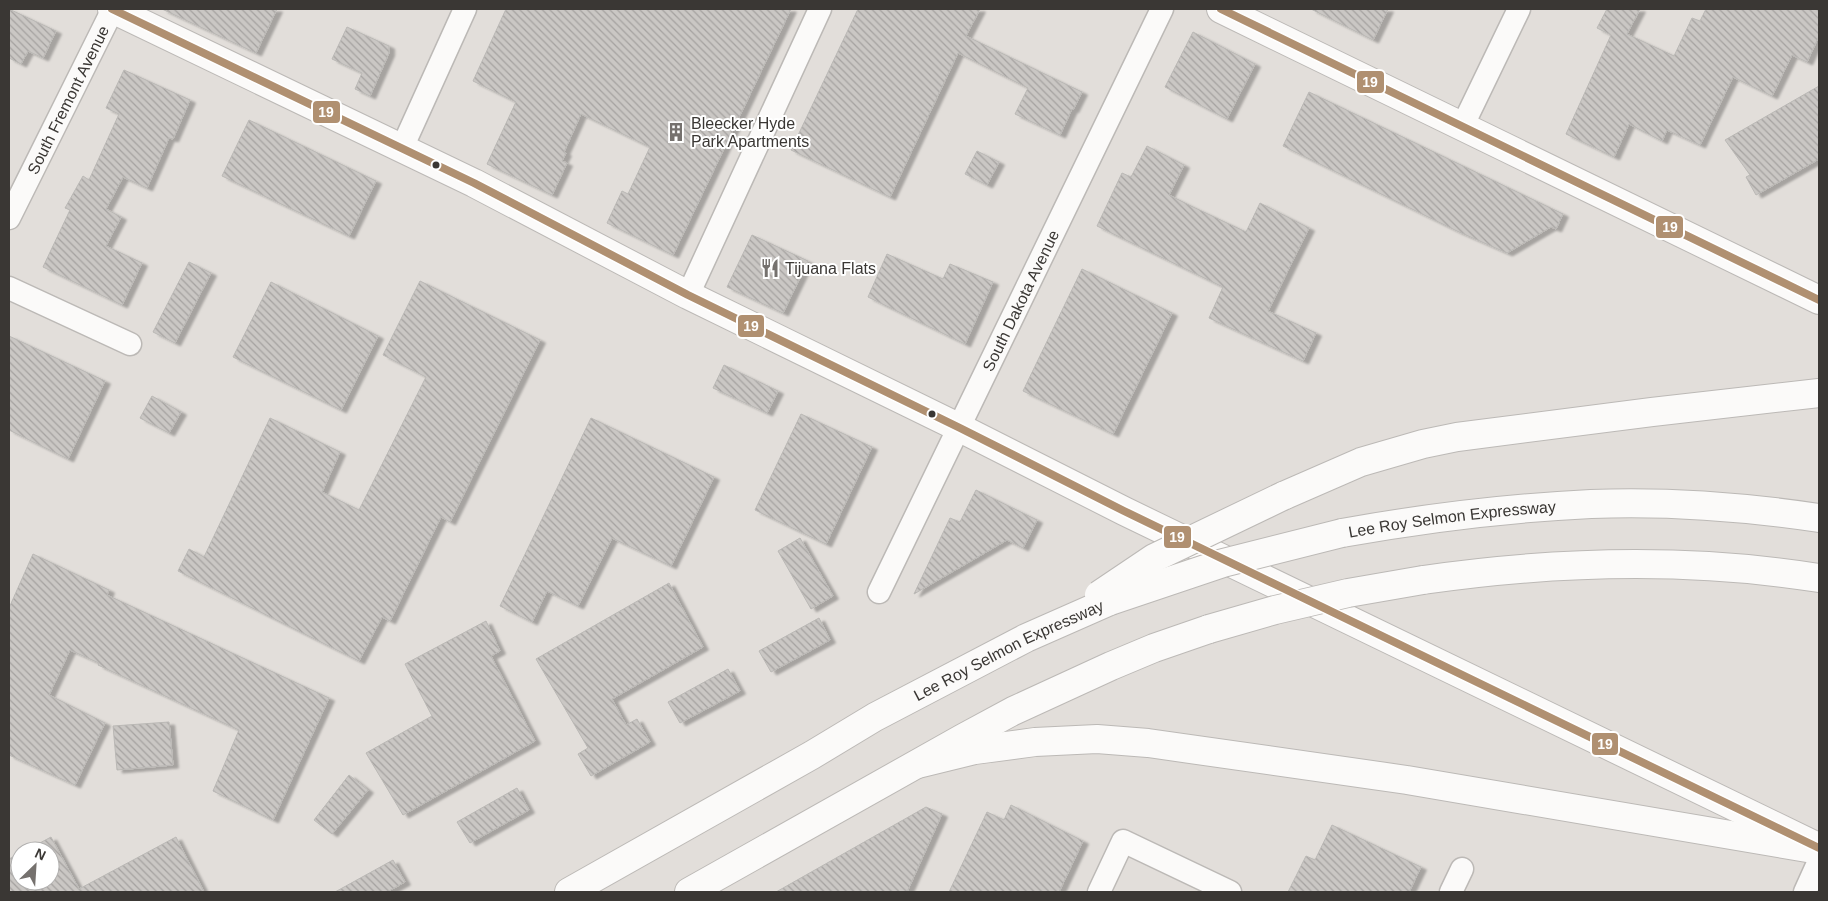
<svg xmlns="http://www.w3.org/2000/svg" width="1828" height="901" font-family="Arial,sans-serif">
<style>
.building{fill:url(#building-back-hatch);stroke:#bab8b5;filter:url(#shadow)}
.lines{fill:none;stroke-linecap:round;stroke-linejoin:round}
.minor-casing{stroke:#bcb9b6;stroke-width:25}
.major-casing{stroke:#bcb9b6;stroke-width:30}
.highway-casing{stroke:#bcb9b6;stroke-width:30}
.minor{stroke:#fbfaf9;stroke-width:22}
.major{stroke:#fbfaf9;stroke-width:28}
.highway{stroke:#fbfaf9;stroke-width:28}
.highway-bridge-casing{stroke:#bcb9b6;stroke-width:30;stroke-linecap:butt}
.highway-bridge{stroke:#fbfaf9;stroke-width:28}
.bus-1-casing{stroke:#fff;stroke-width:11}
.bus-1{stroke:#b09071;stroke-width:8}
.bus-dot{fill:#3a3734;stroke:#fff;stroke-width:2}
.labels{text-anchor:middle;stroke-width:4;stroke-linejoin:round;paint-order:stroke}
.street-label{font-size:16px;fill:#3a3734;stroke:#fff}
.poi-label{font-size:16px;fill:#3a3734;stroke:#fff;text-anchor:start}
.line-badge{stroke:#fff;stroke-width:2}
.badge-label{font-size:14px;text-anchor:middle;font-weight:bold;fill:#fff}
</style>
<defs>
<pattern id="building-back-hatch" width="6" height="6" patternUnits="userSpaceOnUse" patternTransform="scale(1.25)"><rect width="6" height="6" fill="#cac7c4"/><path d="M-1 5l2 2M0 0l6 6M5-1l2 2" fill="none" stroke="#a5a2a0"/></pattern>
<filter id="shadow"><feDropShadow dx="5.5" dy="3" stdDeviation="1" flood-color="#0004"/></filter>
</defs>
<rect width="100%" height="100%" fill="#e2deda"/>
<!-- building -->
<g class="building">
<path d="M 9,9 L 56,31 L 43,58 L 28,51 L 21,64 L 9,58 Z"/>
<path d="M 162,9 L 277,9 L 256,53 Z"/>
<path d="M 506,9 L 791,9 L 673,255 L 607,223 L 622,191 L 628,194 L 650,147 L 581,114 L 564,152 L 566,153 L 562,161 L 567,163 L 552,195 L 487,164 L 516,102 L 473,81 Z"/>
<path d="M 858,9 L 980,9 L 966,36 L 1082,92 L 1073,110 L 1072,109 L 1060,135 L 1015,114 L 1028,88 L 958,53 L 890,197 L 791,150 Z"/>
<path d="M 1311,9 L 1388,9 L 1373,40 Z"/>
<path d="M 1607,9 L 1640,9 L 1627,34 L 1674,56 L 1692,18 L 1700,21 L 1706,9 L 1819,9 L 1819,36 L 1807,62 L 1792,55 L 1772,96 L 1733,77 L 1700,145 L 1667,130 L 1662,141 L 1629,124 L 1614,157 L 1566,134 L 1611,35 L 1597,28 Z"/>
<path d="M 347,27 L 389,46 L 389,53 L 370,96 L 355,89 L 362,73 L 332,59 Z"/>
<path d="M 1193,32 L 1255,64 L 1227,119 L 1165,87 Z"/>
<path d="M 124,70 L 190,100 L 173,139 L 169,138 L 147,188 L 123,177 L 106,209 L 121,217 L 106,246 L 142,263 L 122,305 L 43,267 L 70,210 L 65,208 L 83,176 L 89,180 L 119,114 L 106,108 Z"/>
<path d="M 1819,86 L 1819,159 L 1756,195 L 1746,177 L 1750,175 L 1725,140 Z"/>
<path d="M 1309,92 L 1563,214 L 1556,229 L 1551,227 L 1507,253 L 1457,231 L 1283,146 Z"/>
<path d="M 249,120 L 376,181 L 349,236 L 222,176 Z"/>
<path d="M 1147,146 L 1184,165 L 1169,195 L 1191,206 L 1246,232 L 1260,203 L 1309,228 L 1268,311 L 1316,333 L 1303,361 L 1209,318 L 1223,287 L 1097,226 L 1122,173 L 1131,177 Z"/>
<path d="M 977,151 L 999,162 L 987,185 L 965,174 Z"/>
<path d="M 752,235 L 808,261 L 783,313 L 727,287 Z"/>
<path d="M 887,254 L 943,279 L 950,264 L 993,282 L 965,344 L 868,297 Z"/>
<path d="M 189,262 L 211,273 L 175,343 L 153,332 Z"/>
<path d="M 1082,269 L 1172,313 L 1113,434 L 1023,391 Z"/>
<path d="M 420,281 L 540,340 L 450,522 L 441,517 L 390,621 L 382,617 L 359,661 L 178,571 L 189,549 L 204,557 L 270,418 L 340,452 L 322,492 L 359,510 L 426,377 L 383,355 Z"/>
<path d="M 271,282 L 378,336 L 341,410 L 233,357 Z"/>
<path d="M 9,336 L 105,381 L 68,459 L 9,430 Z"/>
<path d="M 724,365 L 778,391 L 767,413 L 713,388 Z"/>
<path d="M 152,396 L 181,412 L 169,433 L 140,418 Z"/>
<path d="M 801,414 L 872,447 L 826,544 L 755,510 Z"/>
<path d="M 591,418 L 714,477 L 671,566 L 612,538 L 578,606 L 547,591 L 532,622 L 500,606 Z"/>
<path d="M 976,490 L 1037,520 L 1023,548 L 1007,540 L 914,594 L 950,518 L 960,522 Z"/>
<path d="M 800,538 L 833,596 L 811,609 L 778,551 Z"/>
<path d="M 33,554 L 109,590 L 107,595 L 329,698 L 273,820 L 213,791 L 239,730 L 98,665 L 99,663 L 70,650 L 49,695 L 105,723 L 75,785 L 9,755 L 9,608 Z"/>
<path d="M 669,583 L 703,647 L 612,699 L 626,725 L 637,719 L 650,742 L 591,776 L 578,754 L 588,748 L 536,659 Z"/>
<path d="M 819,618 L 830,640 L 771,672 L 759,651 Z"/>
<path d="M 486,621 L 500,651 L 491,656 L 535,741 L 403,815 L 366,753 L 432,716 L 405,664 Z"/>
<path d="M 728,669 L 740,691 L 680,723 L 668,702 Z"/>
<path d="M 169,722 L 173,765 L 117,770 L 113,726 Z"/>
<path d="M 349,775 L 368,790 L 332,834 L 314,820 Z"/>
<path d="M 517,788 L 529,810 L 470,843 L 457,822 Z"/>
<path d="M 1011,805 L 1083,841 L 1059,892 L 949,892 L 987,812 L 1004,820 Z"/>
<path d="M 926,807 L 942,814 L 907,892 L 776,892 Z"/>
<path d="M 1332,825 L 1421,867 L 1409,892 L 1288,892 L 1306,856 L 1315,860 Z"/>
<path d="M 51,837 L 79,889 L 176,837 L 204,892 L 9,892 L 9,859 L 20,853 L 20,881 L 50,881 L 50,851 L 25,851 Z"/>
<path d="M 393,860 L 405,882 L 387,892 L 335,892 Z"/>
</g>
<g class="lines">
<!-- minor casing -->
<g class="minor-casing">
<g id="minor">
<path d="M 1462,127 L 1519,9"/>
<path d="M 402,148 L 465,9"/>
<path id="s1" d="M 9,218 L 113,9"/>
<path d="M 9,288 L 130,344"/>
<path d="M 688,295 L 820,9"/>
<path id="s2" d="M 879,592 L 1162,9"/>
<path d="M 1099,892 L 1123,841 L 1230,892"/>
<path d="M 1451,892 L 1462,869"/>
<path d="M 1805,892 L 1819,861"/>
</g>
</g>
<!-- major casing -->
<g class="major-casing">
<g id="major">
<path d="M 112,9 L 474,183 L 688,295 L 960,428 L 1124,511 L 1816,846"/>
<path d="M 1221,9 L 1819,300"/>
</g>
</g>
<!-- highway casing -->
<g class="highway-casing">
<g id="highway">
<path d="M 1283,496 L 1361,462 L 1423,444 L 1457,437 L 1652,412 L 1819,393"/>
<path id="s3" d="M 1342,533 C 1425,518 1507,508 1591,504 C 1667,501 1745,507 1819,518"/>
<path d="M 1423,580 C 1555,561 1687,557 1819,578"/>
<path d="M 918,764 L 975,750 L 1035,742 L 1097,739 L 1148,743 L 1407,780 L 1819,850"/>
<path id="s4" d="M 569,892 L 812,755 L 875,717 L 1026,638 L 1110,601"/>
<path d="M 689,892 L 963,738 L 1013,711 L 1111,666 L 1154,648 L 1209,629"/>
</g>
</g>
<!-- minor -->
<use href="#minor" class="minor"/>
<!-- major -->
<use href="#major" class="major"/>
<!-- highway -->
<use href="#highway" class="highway"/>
<!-- highway-bridge casing -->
<g class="highway-bridge-casing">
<g id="highway-bridge">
<path d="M 1099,595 L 1154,558 L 1283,496"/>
<path d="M 1110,601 L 1223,563 L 1342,533"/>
<path d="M 1209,629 L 1275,610 L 1348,593 L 1423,580"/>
</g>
</g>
<!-- highway-bridge -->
<use href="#highway-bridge" class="highway-bridge"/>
<!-- bus-1 casing -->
<g class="bus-1-casing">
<g id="bus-1">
<path d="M 112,9 L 474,183 L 688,295 L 960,428 L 1124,511 L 1819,848"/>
<path d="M 1221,9 L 1819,300"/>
</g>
</g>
<!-- bus-1 -->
<use href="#bus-1" class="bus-1"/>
</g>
<!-- icons -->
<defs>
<g id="building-bare" transform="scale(1.5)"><path d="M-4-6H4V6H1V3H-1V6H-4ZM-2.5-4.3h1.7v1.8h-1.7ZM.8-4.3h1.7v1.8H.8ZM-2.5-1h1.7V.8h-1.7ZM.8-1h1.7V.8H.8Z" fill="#75716e" stroke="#fff" stroke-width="2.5" paint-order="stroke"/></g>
<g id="restaurant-bare" transform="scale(1.5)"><path d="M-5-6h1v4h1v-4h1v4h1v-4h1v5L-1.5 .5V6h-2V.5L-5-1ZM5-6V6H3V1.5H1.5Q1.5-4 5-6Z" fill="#75716e" stroke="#fff" stroke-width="2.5" paint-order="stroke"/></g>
</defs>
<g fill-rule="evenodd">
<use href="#building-bare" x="676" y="132"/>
<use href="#restaurant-bare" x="770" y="268"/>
</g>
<!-- markers -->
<g class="bus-dot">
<circle cx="436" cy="165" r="4.5"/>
<circle cx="932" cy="414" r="4.5"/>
</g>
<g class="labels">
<!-- street labels -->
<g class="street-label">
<text dy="6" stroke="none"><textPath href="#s1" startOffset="132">South Fremont Avenue</textPath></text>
<text dy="6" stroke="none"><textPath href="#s2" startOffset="324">South Dakota Avenue</textPath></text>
<text dy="6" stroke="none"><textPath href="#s3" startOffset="111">Lee Roy Selmon Expressway</textPath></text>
<text dy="6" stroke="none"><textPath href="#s4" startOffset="502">Lee Roy Selmon Expressway</textPath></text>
</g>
<!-- poi labels -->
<g class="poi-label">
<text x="691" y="129">Bleecker Hyde<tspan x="691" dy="18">Park Apartments</tspan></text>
<text x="785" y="274">Tijuana Flats</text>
</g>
</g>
<g class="line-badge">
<rect x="1356" y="70" width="29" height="24" rx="5" fill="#b09071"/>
<rect x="312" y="100" width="29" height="24" rx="5" fill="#b09071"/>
<rect x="1655" y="215" width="29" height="24" rx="5" fill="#b09071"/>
<rect x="737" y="314" width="28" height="24" rx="5" fill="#b09071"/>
<rect x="1163" y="525" width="29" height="24" rx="5" fill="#b09071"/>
<rect x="1591" y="732" width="28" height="24" rx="5" fill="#b09071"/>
</g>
<g class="badge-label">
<text x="1370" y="87">19</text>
<text x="326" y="117">19</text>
<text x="1670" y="232">19</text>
<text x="751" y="331">19</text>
<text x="1177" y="542">19</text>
<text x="1605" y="749">19</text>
</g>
<!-- border -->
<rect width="1828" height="901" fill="none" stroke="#3a3734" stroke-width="20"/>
<!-- north arrow -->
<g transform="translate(35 866) rotate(25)"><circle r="24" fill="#ffffff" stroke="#b0afae"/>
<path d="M0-4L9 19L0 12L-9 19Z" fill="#75716e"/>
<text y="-8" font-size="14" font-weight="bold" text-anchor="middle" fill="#3a3734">N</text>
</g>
</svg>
